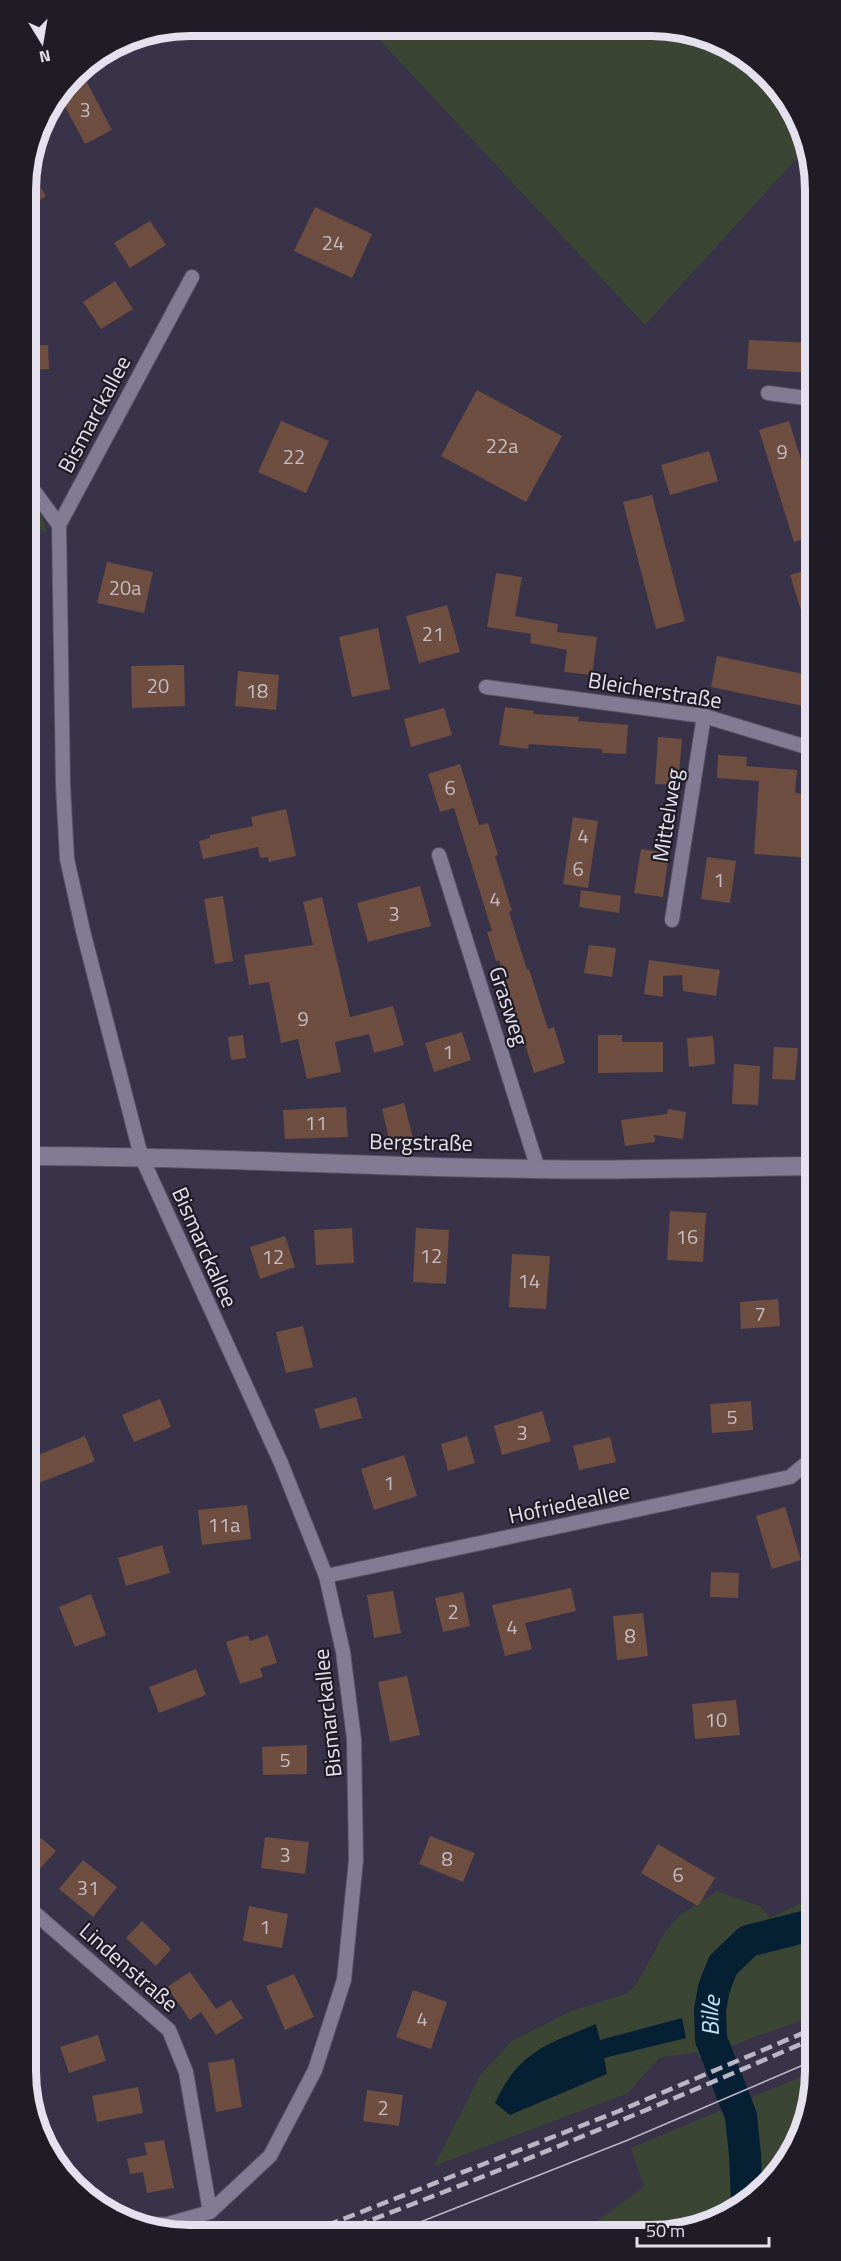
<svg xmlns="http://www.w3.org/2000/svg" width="841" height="2261" font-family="'Titillium Web',sans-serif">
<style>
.green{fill:#3a4533}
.water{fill:#042032}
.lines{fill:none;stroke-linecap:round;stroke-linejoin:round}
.river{stroke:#042032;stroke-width:32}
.building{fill:#6e4e40}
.street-casing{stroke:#575164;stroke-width:16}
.secondary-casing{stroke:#575164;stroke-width:20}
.street{stroke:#817b94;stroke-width:14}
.secondary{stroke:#817b94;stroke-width:18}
.tram{stroke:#bab6c6;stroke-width:1.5}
.rail{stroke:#bab6c6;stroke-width:4.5;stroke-dasharray:12 6;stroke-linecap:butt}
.labels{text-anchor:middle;stroke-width:4.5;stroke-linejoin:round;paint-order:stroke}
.number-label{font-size:20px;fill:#c6bcc2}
.street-label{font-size:22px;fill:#e4e0ee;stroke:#1f1c26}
.water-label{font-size:24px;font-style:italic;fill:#c1e0f8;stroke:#1f1c26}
.rim{fill:none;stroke:#e4e0ee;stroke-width:8}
</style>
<rect width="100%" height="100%" fill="#393349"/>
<!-- green -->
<g class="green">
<path d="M 349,27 L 684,29 L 767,73 L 807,147 L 645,325 L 376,36 Z"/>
<path d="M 26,495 L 42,516 L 47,533 L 26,524 Z"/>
<path d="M 717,1891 L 760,1906 L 770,1918 L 815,1896 L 815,2016 L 752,2038 L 699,2059 L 697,2052 L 659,2058 L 628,2093 L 434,2166 L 480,2075 L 512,2041 L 571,2011 L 628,1993 L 637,1983 L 664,1934 L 680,1915 Z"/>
<path d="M 815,2071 L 815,2082 L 803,2134 L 775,2179 L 734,2213 L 684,2232 L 593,2232 L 591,2226 L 644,2186 L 631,2148 Z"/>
</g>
<!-- water -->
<path class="water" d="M 682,2018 L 686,2038 L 604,2058 L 607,2074 L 510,2115 L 495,2103 C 519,2051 546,2045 596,2024 L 600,2040 Z"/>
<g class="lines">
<!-- river -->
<path class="river" id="s1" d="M 747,2202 L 745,2155 L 741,2116 L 711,2039 L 710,2010 L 714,1988 L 723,1965 L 748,1941 L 815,1924"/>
</g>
<!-- building -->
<g class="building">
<path d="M 84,77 L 112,130 L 85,144 L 59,95 L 66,87 Z"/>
<path d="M 29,169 L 46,196 L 26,209 L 26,179 Z"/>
<path d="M 315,207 L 372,234 L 352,278 L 294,251 Z"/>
<path d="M 150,221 L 166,245 L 130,268 L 114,243 Z"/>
<path d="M 115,281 L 133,309 L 101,329 L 83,302 Z"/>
<path d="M 749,340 L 813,343 L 813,373 L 747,369 Z"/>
<path d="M 48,345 L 49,369 L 26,370 L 26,346 Z"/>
<path d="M 477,390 L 562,436 L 526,502 L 441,456 Z"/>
<path d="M 281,421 L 329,441 L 306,493 L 258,472 Z"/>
<path d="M 789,421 L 813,498 L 813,536 L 794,542 L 759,430 Z"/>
<path d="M 709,451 L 718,481 L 670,495 L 661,465 Z"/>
<path d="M 652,495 L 685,621 L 656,629 L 623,502 Z"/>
<path d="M 107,562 L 153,572 L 144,613 L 97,603 Z"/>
<path d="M 813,568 L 813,639 L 810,639 L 790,575 Z"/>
<path d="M 496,573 L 522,577 L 515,616 L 558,624 L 557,632 L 597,637 L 592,675 L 564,672 L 567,650 L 530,643 L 531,634 L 487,627 Z"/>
<path d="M 447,605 L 460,652 L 419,663 L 406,616 Z"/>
<path d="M 378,628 L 390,689 L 352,697 L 339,637 Z"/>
<path d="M 717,656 L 813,676 L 813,708 L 711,687 Z"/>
<path d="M 184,665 L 185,706 L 132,708 L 131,666 Z"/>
<path d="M 238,671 L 279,675 L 276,710 L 235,706 Z"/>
<path d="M 505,707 L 534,711 L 533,714 L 579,717 L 578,721 L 628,725 L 626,754 L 602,753 L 602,749 L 529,744 L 528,749 L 499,745 Z"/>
<path d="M 444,708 L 452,735 L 411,747 L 404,719 Z"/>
<path d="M 658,737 L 682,739 L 678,785 L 655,784 Z"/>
<path d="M 718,755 L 747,757 L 746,766 L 797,770 L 795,793 L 813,795 L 813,858 L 754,854 L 759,781 L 717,778 Z"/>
<path d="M 460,764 L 479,825 L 488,823 L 498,855 L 495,856 L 512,911 L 509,912 L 527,970 L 529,969 L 548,1029 L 554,1027 L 565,1063 L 534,1073 L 499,960 L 496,961 L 487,932 L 492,931 L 454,808 L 440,812 L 428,774 Z"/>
<path d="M 286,809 L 296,856 L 269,862 L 268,857 L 260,858 L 258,847 L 203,859 L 199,841 L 210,838 L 210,835 L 253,826 L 251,817 Z"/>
<path d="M 573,817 L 598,821 L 588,888 L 563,884 Z"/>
<path d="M 641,849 L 669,853 L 663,897 L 634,893 Z"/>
<path d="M 707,857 L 736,861 L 730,903 L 701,899 Z"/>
<path d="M 420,886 L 431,926 L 368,942 L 357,903 Z"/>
<path d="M 581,890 L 621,896 L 619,913 L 579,907 Z"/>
<path d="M 223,896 L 233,961 L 215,964 L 204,899 Z"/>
<path d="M 322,897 L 350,1017 L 393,1006 L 404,1045 L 374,1053 L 369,1034 L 335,1042 L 341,1072 L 307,1079 L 298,1039 L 281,1043 L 269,982 L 249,985 L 244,955 L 313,945 L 303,902 Z"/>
<path d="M 589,945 L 616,948 L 612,977 L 584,973 Z"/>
<path d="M 649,960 L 720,970 L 716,996 L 683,991 L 682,975 L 663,976 L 663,997 L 644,994 Z"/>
<path d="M 462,1032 L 471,1060 L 434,1072 L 425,1043 Z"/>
<path d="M 243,1035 L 246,1058 L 231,1060 L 228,1037 Z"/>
<path d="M 598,1035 L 622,1035 L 622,1042 L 663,1042 L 663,1072 L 598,1073 Z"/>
<path d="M 713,1036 L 715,1064 L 689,1067 L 687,1038 Z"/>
<path d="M 774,1047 L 798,1048 L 795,1080 L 772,1079 Z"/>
<path d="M 734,1064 L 760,1066 L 758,1105 L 732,1104 Z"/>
<path d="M 404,1103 L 413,1138 L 390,1143 L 382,1109 Z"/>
<path d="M 346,1107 L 348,1137 L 285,1139 L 283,1110 Z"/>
<path d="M 668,1109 L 686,1112 L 683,1139 L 654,1135 L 655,1142 L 625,1146 L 621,1120 L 667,1114 Z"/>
<path d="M 670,1211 L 706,1213 L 703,1262 L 667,1260 Z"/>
<path d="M 352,1228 L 354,1263 L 316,1265 L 314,1230 Z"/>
<path d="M 416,1228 L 449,1230 L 446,1284 L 413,1282 Z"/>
<path d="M 285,1236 L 295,1267 L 260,1279 L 250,1247 Z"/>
<path d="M 512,1254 L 550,1256 L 546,1309 L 509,1307 Z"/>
<path d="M 778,1299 L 780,1326 L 741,1329 L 740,1302 Z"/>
<path d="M 303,1326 L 313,1367 L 286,1373 L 276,1332 Z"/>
<path d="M 356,1397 L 362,1418 L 320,1429 L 314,1409 Z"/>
<path d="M 160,1399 L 171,1427 L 134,1442 L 122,1415 Z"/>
<path d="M 751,1401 L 753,1430 L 712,1433 L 710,1404 Z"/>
<path d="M 542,1411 L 551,1441 L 502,1455 L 494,1426 Z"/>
<path d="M 85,1436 L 95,1461 L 36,1484 L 28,1459 Z"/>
<path d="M 467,1436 L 475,1463 L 448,1471 L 441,1444 Z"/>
<path d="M 610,1437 L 616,1462 L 579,1470 L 573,1446 Z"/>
<path d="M 404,1455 L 417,1496 L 374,1510 L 361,1469 Z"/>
<path d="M 247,1505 L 251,1539 L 202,1545 L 198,1510 Z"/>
<path d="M 785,1507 L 801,1560 L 772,1569 L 756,1516 Z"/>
<path d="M 162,1545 L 170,1573 L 126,1586 L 118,1558 Z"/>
<path d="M 711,1572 L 739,1573 L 738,1598 L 710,1597 Z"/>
<path d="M 571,1588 L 576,1611 L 525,1623 L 532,1649 L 505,1656 L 492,1605 Z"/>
<path d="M 393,1591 L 401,1633 L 374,1638 L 367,1595 Z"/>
<path d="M 463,1592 L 470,1626 L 443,1632 L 435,1598 Z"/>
<path d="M 91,1594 L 106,1635 L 75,1647 L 59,1607 Z"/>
<path d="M 643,1613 L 648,1656 L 617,1660 L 613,1616 Z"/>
<path d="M 248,1635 L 250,1641 L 268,1635 L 277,1663 L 260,1668 L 263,1677 L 240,1684 L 226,1642 Z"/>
<path d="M 196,1669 L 206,1695 L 159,1713 L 149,1687 Z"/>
<path d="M 407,1676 L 420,1735 L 390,1742 L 378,1682 Z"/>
<path d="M 736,1700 L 740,1735 L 695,1739 L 692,1704 Z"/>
<path d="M 307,1745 L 307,1774 L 263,1775 L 262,1747 Z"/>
<path d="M 28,1827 L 56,1851 L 36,1873 L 28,1866 Z"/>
<path d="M 430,1836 L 475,1853 L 463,1882 L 419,1864 Z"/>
<path d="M 265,1837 L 309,1842 L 305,1874 L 261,1868 Z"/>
<path d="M 658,1844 L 715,1878 L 698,1906 L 641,1873 Z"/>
<path d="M 83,1860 L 117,1887 L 93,1917 L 59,1889 Z"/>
<path d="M 249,1906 L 288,1914 L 282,1948 L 243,1941 Z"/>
<path d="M 142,1921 L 171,1949 L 156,1966 L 126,1938 Z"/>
<path d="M 190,1972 L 216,2009 L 231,2000 L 243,2018 L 216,2035 L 201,2012 L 190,2020 L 167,1987 Z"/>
<path d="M 294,1974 L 314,2017 L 285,2030 L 266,1986 Z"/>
<path d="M 413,1990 L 447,2002 L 431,2049 L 396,2037 Z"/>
<path d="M 98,2035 L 106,2061 L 69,2073 L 60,2047 Z"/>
<path d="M 234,2059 L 242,2107 L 216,2112 L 208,2063 Z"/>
<path d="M 138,2087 L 143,2113 L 97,2122 L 92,2096 Z"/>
<path d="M 367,2090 L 403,2095 L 399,2126 L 363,2121 Z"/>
<path d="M 164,2140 L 174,2188 L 147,2193 L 143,2172 L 130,2174 L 127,2159 L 147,2155 L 144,2143 Z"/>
</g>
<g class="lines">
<!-- street casing -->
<g class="street-casing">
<g id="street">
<path d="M 768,393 L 813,399"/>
<path d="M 26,480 L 59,525"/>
<path d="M 486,687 L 704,716 L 813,749"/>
<path d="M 439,855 L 538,1169"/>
<path d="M 672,920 L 704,716"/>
<path d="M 326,1576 L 790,1477 L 814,1457"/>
<path d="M 28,1907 L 169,2030 L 186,2072 L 210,2212"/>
<path d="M 144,2225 L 168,2224 L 210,2212 L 270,2156 L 315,2070 L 344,1980 L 356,1860 L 354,1739 L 343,1652 L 326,1576 L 281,1463 L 141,1156 L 83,931 L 67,859 L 63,785 L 59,525 L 192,277"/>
</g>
</g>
<!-- secondary casing -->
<g class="secondary-casing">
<path id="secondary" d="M 27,1156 C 197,1156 367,1167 536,1169 C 629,1171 721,1167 814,1166"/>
</g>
<!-- street -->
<use href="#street" class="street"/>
<!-- secondary -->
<use href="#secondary" class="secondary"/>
<!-- tram -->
<path class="tram" d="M 395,2232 L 628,2140 L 815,2060"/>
<!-- rail -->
<g class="rail">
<path d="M 310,2232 L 619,2111 L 815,2028"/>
<path d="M 339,2232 C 500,2172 658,2106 815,2038"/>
</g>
</g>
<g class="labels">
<!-- number labels -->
<g class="number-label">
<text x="85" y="117">3</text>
<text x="333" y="250">24</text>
<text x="502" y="453">22a</text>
<text x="782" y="459">9</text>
<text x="294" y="464">22</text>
<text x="125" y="595">20a</text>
<text x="433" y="641">21</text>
<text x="158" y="693">20</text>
<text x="257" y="698">18</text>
<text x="450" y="795">6</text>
<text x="583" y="843">4</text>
<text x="578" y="876">6</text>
<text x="719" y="887">1</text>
<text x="495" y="906">4</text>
<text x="394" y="921">3</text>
<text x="303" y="1026">9</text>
<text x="448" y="1059">1</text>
<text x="316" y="1130">11</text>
<text x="687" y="1244">16</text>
<text x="431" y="1263">12</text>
<text x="273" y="1264">12</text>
<text x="529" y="1288">14</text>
<text x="760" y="1321">7</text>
<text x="732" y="1424">5</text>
<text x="522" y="1440">3</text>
<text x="389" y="1490">1</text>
<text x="224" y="1532">11a</text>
<text x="453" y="1619">2</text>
<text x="512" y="1634">4</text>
<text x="630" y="1643">8</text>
<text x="716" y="1727">10</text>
<text x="285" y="1767">5</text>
<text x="285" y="1862">3</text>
<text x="447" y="1866">8</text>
<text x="678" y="1882">6</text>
<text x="88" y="1895">31</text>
<text x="265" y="1934">1</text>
<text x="422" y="2026">4</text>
<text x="383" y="2115">2</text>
</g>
<!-- street labels -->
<g class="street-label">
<text transform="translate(94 414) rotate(-62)" y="8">Bismarckallee</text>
<text transform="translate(655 690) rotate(9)" y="8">Bleicherstraße</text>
<text transform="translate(667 815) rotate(-81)" y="8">Mittelweg</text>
<text transform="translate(509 1006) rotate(72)" y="8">Grasweg</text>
<text transform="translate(421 1142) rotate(1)" y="8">Bergstraße</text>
<text transform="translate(205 1247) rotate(66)" y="8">Bismarckallee</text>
<text transform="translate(569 1503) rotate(-12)" y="8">Hofriedeallee</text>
<text transform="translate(327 1713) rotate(-96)" y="8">Bismarckallee</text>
<text transform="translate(129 1967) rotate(41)" y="8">Lindenstraße</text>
</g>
<!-- water labels -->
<g class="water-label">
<text dy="8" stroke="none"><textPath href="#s1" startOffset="192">Bille</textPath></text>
</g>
</g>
<!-- crop -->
<path d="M0 0H841V2261H0ZM190 36H651A154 154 0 0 1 805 190V2071A154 154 0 0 1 651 2225H190A154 154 0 0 1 36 2071V190A154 154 0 0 1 190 36Z" fill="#1f1c26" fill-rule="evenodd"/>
<path class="rim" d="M190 36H651A154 154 0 0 1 805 190V2071A154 154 0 0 1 651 2225H190A154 154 0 0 1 36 2071V190A154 154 0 0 1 190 36Z"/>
<!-- north arrow -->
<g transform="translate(42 42) rotate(169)" stroke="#1f1c26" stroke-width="4.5" paint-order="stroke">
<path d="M0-4.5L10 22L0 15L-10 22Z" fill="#e4e0ee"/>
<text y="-9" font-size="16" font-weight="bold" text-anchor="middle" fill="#e4e0ee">N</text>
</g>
<!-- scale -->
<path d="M637 2237v9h132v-9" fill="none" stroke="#e4e0ee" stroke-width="3"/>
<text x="646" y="2237" font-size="18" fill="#e4e0ee" stroke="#1f1c26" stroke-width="4.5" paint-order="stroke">50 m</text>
</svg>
